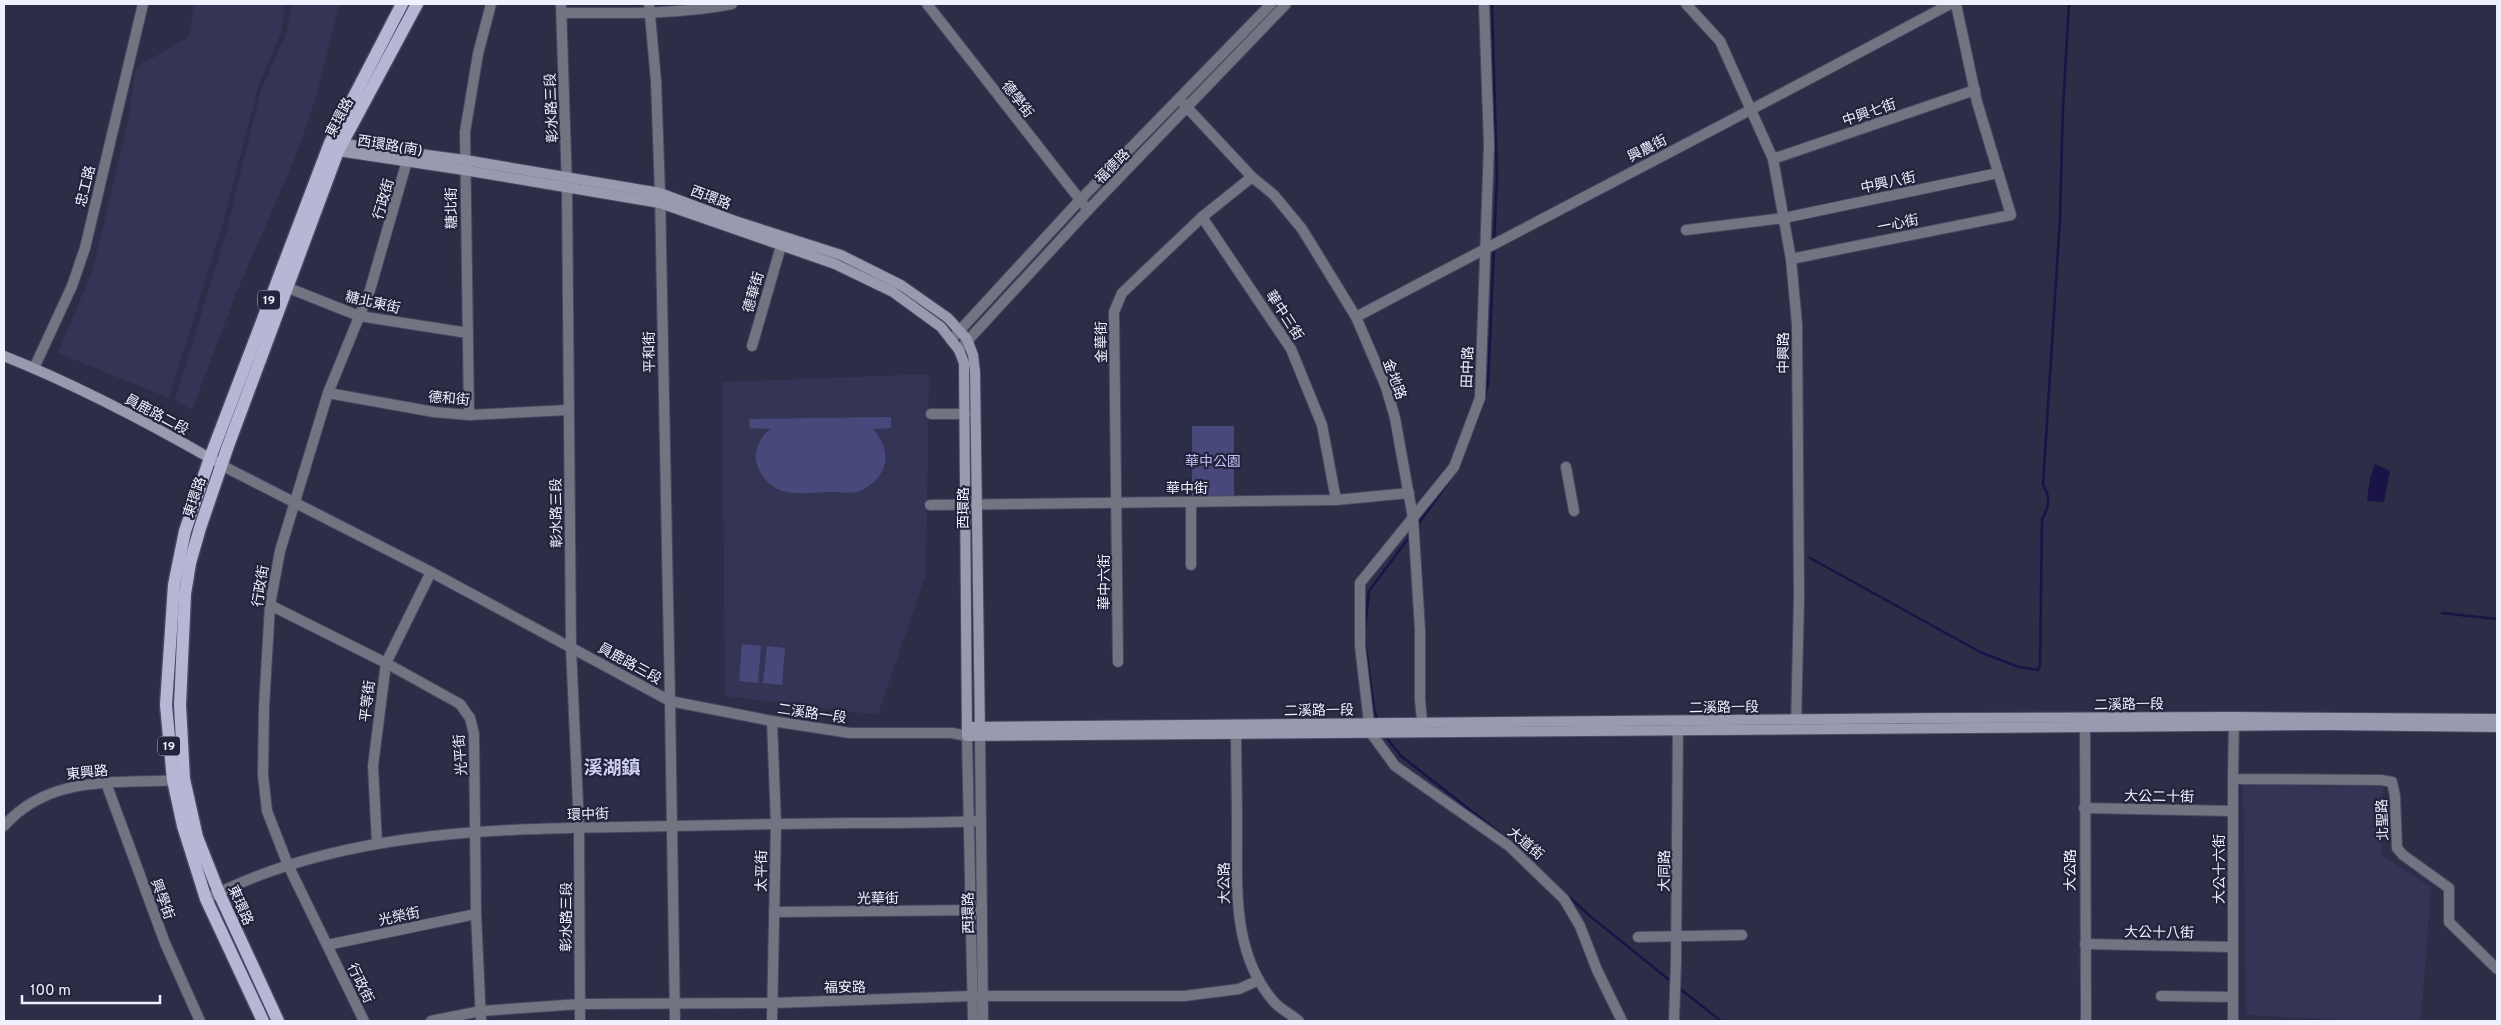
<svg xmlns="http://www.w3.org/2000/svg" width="2501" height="1025" font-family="Overpass,'Noto Sans TC',sans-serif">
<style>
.built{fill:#343455}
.green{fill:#49487b}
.water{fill:#1a1345}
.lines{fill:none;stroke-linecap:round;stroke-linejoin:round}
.stream{stroke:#1a1345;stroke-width:2.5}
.minor-casing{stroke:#474861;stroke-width:12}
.tertiary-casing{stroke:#474861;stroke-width:12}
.secondary-casing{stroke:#474861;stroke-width:12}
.primary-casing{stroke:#474861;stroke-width:15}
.minor{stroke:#737482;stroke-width:10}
.tertiary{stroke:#737482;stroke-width:10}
.secondary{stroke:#999ab0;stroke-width:10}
.primary{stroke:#b6b7d4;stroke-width:12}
.labels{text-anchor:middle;stroke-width:4.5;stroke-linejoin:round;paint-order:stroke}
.shield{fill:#23233c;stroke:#b2b3c4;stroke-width:1}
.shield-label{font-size:12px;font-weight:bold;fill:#f0f1ff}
.street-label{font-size:14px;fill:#f0f1ff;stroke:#23233c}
.park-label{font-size:14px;fill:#c0c2f6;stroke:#23233c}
.district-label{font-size:19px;font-weight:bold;fill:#ced0f2;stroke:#23233c}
</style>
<rect width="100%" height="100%" fill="#2c2d47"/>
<!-- built -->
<g class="built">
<path d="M 194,4 L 285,4 L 281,33 L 259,84 L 223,223 L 169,398 L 58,353 L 93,269 L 127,125 L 136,68 L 189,36 Z"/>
<path d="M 291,4 L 339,4 L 318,89 L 308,122 L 292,165 L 237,291 L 192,410 L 175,400 L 227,230 L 261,90 L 287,32 Z"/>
<path d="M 929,374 L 926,574 L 878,715 L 725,696 L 722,382 Z"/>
<path d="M 2243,783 L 2329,787 L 2383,784 L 2382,855 L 2431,887 L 2421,1021 L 2372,1021 L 2246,1015 Z"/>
</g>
<!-- green -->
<g class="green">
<path d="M 891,417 L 891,428 L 873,429 C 893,451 889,477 860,491 C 853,494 838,492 830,492 C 816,492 801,495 787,492 C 771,490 754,471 756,454 C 757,445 763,433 771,429 L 750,428 L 749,419 Z"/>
<path d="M 1192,426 L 1234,426 L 1234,497 L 1192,496 Z"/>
<path d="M 742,644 L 761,646 L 758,683 L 739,681 Z"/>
<path d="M 767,646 L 785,648 L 782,685 L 763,683 Z"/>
</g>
<!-- water -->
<path class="water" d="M 2375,464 L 2390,471 L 2384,502 L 2367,501 L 2370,478 Z"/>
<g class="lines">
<!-- stream -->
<g class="stream">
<path d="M 1492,4 L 1497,177 L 1494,241"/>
<path d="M 1484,398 L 1488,385 L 1494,247"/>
<path d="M 1475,426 L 1483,403"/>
<path d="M 1416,527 L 1455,473"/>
<path d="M 1810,558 L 1980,652 L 2019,667 L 2038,670 L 2040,666 L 2042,519 C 2049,507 2051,498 2043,485 L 2060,218 L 2063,106 L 2069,4"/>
<path d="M 2442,613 L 2497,619"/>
<path d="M 1365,629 L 1369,591 L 1410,536"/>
<path d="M 1365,642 L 1374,710 L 1378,720"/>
<path d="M 1385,736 L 1401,756 L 1505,837"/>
<path d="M 1566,894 L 1590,916 L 1673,983"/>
<path d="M 1679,988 L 1721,1021"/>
</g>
<!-- minor casing -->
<g class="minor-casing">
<g id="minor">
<path d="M 561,4 L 567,188 L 571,647 L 579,827 L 580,1021"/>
<path d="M 649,4 L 656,81 L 660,193 L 670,701"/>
<path d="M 927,4 L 1088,210"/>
<path d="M 1484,4 L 1489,145 L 1480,398 L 1454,467 L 1360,583 L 1360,646 L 1369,723 L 1371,733 L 1395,766 L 1509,846 L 1564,899 L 1580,926 L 1597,970 L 1622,1021"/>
<path d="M 562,13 C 619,13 675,15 732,4"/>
<path d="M 1181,101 L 1252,177 L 1274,195 L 1302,229 L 1356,317 L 1386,387 L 1395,418 L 1413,518 L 1420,630 L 1420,700 L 1423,731"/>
<path d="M 1773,159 L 1975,90"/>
<path d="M 1252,177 L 1202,217 L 1291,349 L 1322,425 L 1336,500"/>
<path d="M 1686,230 L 1784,218 L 1998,173"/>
<path d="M 1791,259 L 2011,215 L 1977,102 L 1956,4"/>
<path d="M 281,285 L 359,316 L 468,333"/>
<path d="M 1356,317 C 1554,212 1753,110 1950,4"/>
<path d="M 752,346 L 781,246"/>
<path d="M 34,368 L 72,286 L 85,248 L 143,4"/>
<path d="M 328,393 L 434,412 L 469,415 L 568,410"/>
<path d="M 931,414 L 965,414"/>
<path d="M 469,415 L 465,132 L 478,54 L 491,4"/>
<path d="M 1566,467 L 1574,511"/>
<path d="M 930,505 L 1336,500 L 1409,493"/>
<path d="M 1191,565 L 1191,502"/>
<path d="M 270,605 L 386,663 L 460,704 L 470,718 L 474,734 L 476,914 L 481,1021"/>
<path d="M 1118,662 L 1114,312 L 1122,293 L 1202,217"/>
<path d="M 2085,720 L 2086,1021"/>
<path d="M 772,721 L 776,824 L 772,1021"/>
<path d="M 1236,725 C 1236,760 1237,794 1237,828 C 1237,888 1232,955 1275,1003 C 1282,1010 1292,1015 1299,1021"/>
<path d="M 2233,779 L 2233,1021"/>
<path d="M 106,783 L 165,943 L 200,1021"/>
<path d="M 2084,808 L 2233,811"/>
<path d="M 4,826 C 50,774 115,784 178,780"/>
<path d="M 377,844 L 373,766 L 386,663 L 431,572"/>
<path d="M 206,899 C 333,833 482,829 622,827 C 699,825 777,824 854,823 C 896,823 938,823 980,821"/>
<path d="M 774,912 L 982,910"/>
<path d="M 1638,937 L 1742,935"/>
<path d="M 2085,944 L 2232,947"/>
<path d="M 327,945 L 476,914"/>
<path d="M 2161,996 L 2233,997"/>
<path d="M 364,1021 L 288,865 L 267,811 L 263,775 L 264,707 L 270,605 L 280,551 L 328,393 L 370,290 L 409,154"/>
<path d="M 431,1021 L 481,1011 L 580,1004 L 773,1003 L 972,996 L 1184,996 L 1239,989 L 1259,980"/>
</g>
</g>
<!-- tertiary casing -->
<g class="tertiary-casing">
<g id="tertiary">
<path d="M 1686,4 L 1720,41 L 1773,159 L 1791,259 L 1797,324 L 1799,597 L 1796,727"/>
<path d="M 951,340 L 1079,201 L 1271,4"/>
<path d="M 959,350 L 1088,210 L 1286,4"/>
<path d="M 221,465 L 431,572 L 670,701 L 772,721 L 850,733 L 952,733 L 967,736 L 973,1021"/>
<path d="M 670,701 L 675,1021"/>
<path d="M 2234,718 L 2233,779 L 2381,780 L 2392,782 L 2395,796 L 2397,848 L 2403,855 L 2449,888 L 2449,922 L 2497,969"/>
<path d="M 980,735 L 983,1021"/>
<path d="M 1674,1021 L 1676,962 L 1678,723"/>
</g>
</g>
<!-- secondary casing -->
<g class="secondary-casing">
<g id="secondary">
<path d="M 337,143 L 465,160 L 660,193 L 735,221 L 841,255 L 901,285 L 948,318 L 967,339 L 973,355 L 975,372 L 980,734"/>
<path d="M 334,147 L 338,151 L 464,170 L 660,203 L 835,264 L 893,292 L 941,327 L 959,350 L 964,363 L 967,736 L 2330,725 L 2497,727"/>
<path d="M 4,356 C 77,385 147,422 215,461"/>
<path d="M 967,727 L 1940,718 L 2234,717 L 2497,719"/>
</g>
</g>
<!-- primary casing -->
<g class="primary-casing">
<g id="primary">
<path d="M 263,1021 L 206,899 L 183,826 L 173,780 L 166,705 L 174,585 L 185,531 L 210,458 L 330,143 L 402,4"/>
<path d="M 278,1021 L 219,893 L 197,837 L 184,779 L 180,705 L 185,594 L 190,563 L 200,528 L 228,446 L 338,151 L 417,4"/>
</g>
</g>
<!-- minor -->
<use href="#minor" class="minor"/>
<!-- tertiary -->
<use href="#tertiary" class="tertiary"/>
<!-- secondary -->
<use href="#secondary" class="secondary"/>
<!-- primary -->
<use href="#primary" class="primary"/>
</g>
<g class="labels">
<!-- shield labels -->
<g class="shield">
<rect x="258" y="290.5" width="22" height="19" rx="4"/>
<rect x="158" y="736.5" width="22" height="19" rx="4"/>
</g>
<g class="shield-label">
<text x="269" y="304">19</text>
<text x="169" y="750">19</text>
</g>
<!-- street labels -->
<g class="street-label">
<text transform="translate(1018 99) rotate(52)" y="5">德學街</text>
<text transform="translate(551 108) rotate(-92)" y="5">彰水路三段</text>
<text transform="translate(1869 112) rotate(-19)" y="5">中興七街</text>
<text transform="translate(339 117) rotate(-62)" y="5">東環路</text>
<text transform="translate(390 145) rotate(9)" y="5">西環路(南)</text>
<text transform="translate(1647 148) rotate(-27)" y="5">興農街</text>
<text transform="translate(1112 166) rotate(-45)" y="5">福德路</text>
<text transform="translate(1888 182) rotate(-12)" y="5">中興八街</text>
<text transform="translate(85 186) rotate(-76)" y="5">忠工路</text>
<text transform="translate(711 197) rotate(21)" y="5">西環路</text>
<text transform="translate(383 199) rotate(-74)" y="5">行政街</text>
<text transform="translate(451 208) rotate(-91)" y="5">糖北街</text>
<text transform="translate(1898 223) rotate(-11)" y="5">一心街</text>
<text transform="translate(753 292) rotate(-74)" y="5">德華街</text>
<text transform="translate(373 302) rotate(13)" y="5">糖北東街</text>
<text transform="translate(1285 315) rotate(57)" y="5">華中三街</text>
<text transform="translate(1101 342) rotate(-91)" y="5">金華街</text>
<text transform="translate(649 352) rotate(-91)" y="5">平和街</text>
<text transform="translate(1783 353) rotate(-90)" y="5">中興路</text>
<text transform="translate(1467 367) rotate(-88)" y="5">田中路</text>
<text transform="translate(1395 379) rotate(70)" y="5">金地路</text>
<text transform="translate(449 398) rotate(5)" y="5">德和街</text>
<text transform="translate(157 414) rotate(28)" y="5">員鹿路二段</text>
<text x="1187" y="493">華中街</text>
<text transform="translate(194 497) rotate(-71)" y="5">東環路</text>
<text transform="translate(963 508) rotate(-90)" y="5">西環路</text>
<text transform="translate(556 513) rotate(-91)" y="5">彰水路三段</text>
<text transform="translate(1104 582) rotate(-90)" y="5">華中六街</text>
<text transform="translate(260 586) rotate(-81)" y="5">行政街</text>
<text transform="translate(630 663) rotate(29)" y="5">員鹿路三段</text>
<text transform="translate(367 701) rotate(-83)" y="5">平等街</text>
<text transform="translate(2129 704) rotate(-1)" y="5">二溪路一段</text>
<text transform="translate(1724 707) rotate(-1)" y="5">二溪路一段</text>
<text transform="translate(1319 710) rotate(-1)" y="5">二溪路一段</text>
<text transform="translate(812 713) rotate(8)" y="5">二溪路一段</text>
<text transform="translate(460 755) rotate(-94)" y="5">光平街</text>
<text transform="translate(87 772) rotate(-6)" y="5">東興路</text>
<text transform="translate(2159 796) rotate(1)" y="5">大公二十街</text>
<text transform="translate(588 814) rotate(-2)" y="5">環中街</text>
<text transform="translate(2382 820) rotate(-92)" y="5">北聖路</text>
<text transform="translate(1526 843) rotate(40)" y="5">大道街</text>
<text transform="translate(2219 869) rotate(-90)" y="5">大公十六街</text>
<text transform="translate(2070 870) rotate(-90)" y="5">大公路</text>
<text transform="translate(761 871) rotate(-89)" y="5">太平街</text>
<text transform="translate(1664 871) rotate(-89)" y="5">大同路</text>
<text transform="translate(1224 883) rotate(-91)" y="5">大公路</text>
<text transform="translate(878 898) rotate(-1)" y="5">光華街</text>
<text transform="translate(163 899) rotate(70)" y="5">興學街</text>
<text transform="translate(241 905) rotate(66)" y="5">東環路</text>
<text transform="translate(968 913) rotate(-91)" y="5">西環路</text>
<text transform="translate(399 916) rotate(-12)" y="5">光榮街</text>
<text transform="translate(566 917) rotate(-90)" y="5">彰水路三段</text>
<text transform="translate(2159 932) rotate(1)" y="5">大公十八街</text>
<text transform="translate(361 983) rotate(64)" y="5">行政街</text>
<text transform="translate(845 987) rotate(-1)" y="5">福安路</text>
</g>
<!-- park labels -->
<g class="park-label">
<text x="1213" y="466">華中公園</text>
</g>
<!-- district labels -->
<g class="district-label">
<text x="612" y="774">溪湖鎮</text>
</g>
</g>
<!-- border -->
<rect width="2501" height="1025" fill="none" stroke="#f0f1ff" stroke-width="10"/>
<!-- scale -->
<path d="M22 995v8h138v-8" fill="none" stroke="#f0f1ff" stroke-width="2.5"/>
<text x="30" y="995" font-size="15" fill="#f0f1ff" stroke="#23233c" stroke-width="4" paint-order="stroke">100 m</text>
</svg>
